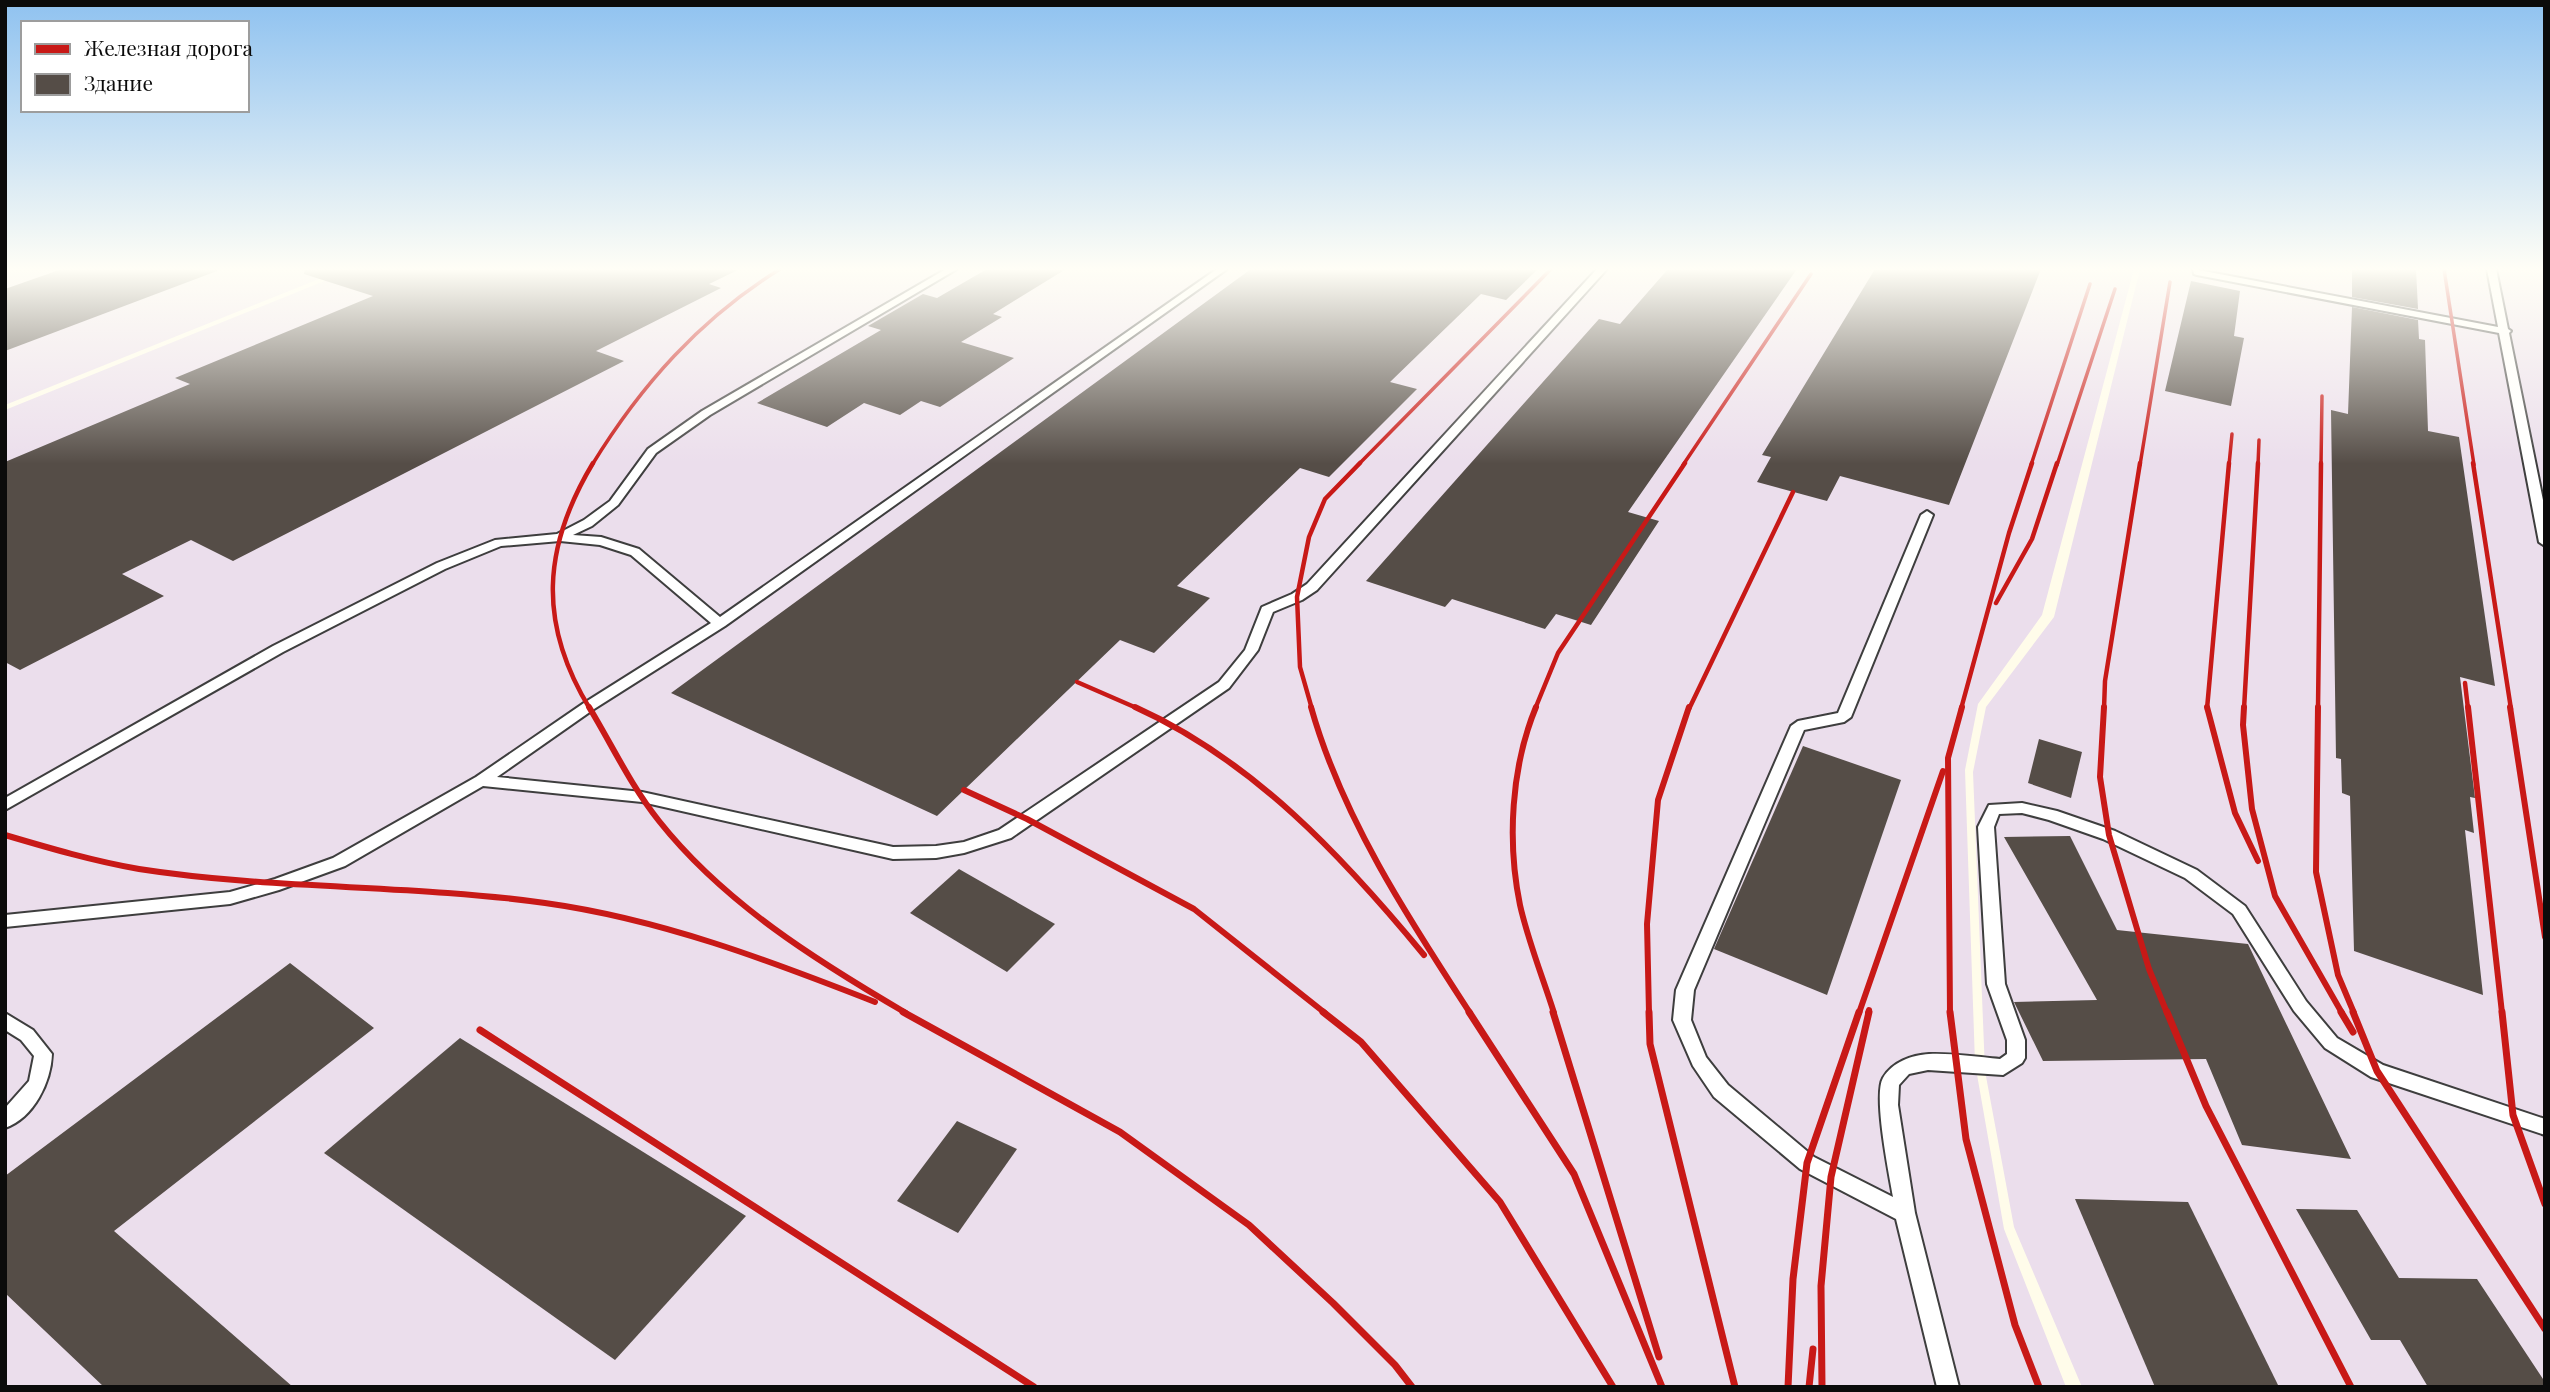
<svg xmlns="http://www.w3.org/2000/svg" width="2550" height="1392" font-family="'Playfair Display',serif">
<style>
.industrial{fill:#ebdeec}
.building{fill:#554d47}
.lines{fill:none;stroke-linecap:round;stroke-linejoin:round}
.lane-casing{stroke:#3e3e3e;stroke-width:4}
.lane{fill:#fff;fill-rule:evenodd}
.rail-far3{stroke:#c81917;stroke-width:3.5}
.rail-far2{stroke:#c81917;stroke-width:4.5}
.rail-far1{stroke:#c81917;stroke-width:6}
.rail{stroke:#c81917;stroke-width:7}
</style>
<rect width="100%" height="100%" fill="#fffcea"/>
<!-- industrial -->
<g class="industrial">
<path d="M 5,269 L 344,269 L 5,405 Z"/>
<path d="M 354,269 L 2134,269 L 2042,615 L 1978,704 L 1965,770 L 1975,1063 L 2004,1229 L 2066,1387 L 5,1387 L 5,410 Z"/>
<path d="M 2140,269 L 2545,269 L 2545,1387 L 2082,1387 L 2014,1227 L 1985,1071 L 1973,772 L 1986,707 L 2054,617 Z"/>
</g>
<!-- building -->
<g class="building">
<path d="M 62,269 L 217,269 L 217,271 L 5,351 L 5,289 Z"/>
<path d="M 305,269 L 740,269 L 709,284 L 721,288 L 596,351 L 624,361 L 233,561 L 191,540 L 122,574 L 164,596 L 20,670 L 5,662 L 5,462 L 190,384 L 175,378 L 373,296 L 304,274 Z"/>
<path d="M 987,269 L 1066,269 L 993,314 L 1002,317 L 961,342 L 1014,358 L 940,407 L 921,401 L 900,415 L 864,403 L 827,427 L 757,403 L 881,330 L 868,326 L 923,294 L 937,298 Z"/>
<path d="M 1251,269 L 1538,269 L 1506,300 L 1481,294 L 1390,382 L 1417,389 L 1329,477 L 1300,468 L 1177,586 L 1210,598 L 1154,653 L 1120,640 L 937,816 L 671,693 Z"/>
<path d="M 1668,269 L 1797,269 L 1628,512 L 1659,521 L 1591,625 L 1556,614 L 1545,629 L 1452,599 L 1445,607 L 1366,581 L 1599,319 L 1620,324 Z"/>
<path d="M 1875,269 L 2041,269 L 1949,505 L 1840,476 L 1827,501 L 1757,482 L 1771,457 L 1762,455 Z"/>
<path d="M 2352,269 L 2416,269 L 2418,309 L 2352,297 Z"/>
<path d="M 2191,281 L 2240,291 L 2234,336 L 2244,338 L 2231,406 L 2165,391 Z"/>
<path d="M 2352,307 L 2418,320 L 2419,339 L 2425,340 L 2428,431 L 2459,437 L 2495,686 L 2460,677 L 2475,798 L 2470,797 L 2474,833 L 2465,830 L 2483,995 L 2354,951 L 2350,796 L 2342,793 L 2341,759 L 2336,758 L 2331,410 L 2348,414 Z"/>
<path d="M 2039,739 L 2082,752 L 2071,798 L 2028,783 Z"/>
<path d="M 1803,746 L 1901,780 L 1827,995 L 1714,949 Z"/>
<path d="M 2070,836 L 2117,930 L 2248,944 L 2351,1159 L 2242,1145 L 2206,1059 L 2043,1061 L 2014,1002 L 2097,1000 L 2004,837 Z"/>
<path d="M 959,869 L 1055,924 L 1007,972 L 910,913 Z"/>
<path d="M 290,963 L 374,1028 L 114,1231 L 293,1387 L 104,1387 L 5,1293 L 5,1176 Z"/>
<path d="M 460,1038 L 746,1216 L 615,1360 L 324,1153 Z"/>
<path d="M 957,1121 L 1017,1149 L 958,1233 L 897,1201 Z"/>
<path d="M 2075,1199 L 2188,1202 L 2279,1387 L 2155,1387 Z"/>
<path d="M 2296,1209 L 2357,1210 L 2399,1278 L 2477,1279 L 2545,1382 L 2545,1387 L 2428,1387 L 2400,1340 L 2371,1340 Z"/>
</g>
<g class="lines">
<!-- lane casing -->
<g class="lane-casing">
<g id="lane">
<path d="M 946,269 L 957,269 L 710,415 L 656,453 L 618,505 L 592,526 L 573,535 L 601,537 L 639,549 L 720,617 L 1217,269 L 1227,269 L 725,626 L 594,709 L 497,777 L 642,792 L 893,847 L 936,846 L 964,842 L 999,830 L 1219,682 L 1245,650 L 1262,607 L 1292,594 L 1307,584 L 1597,269 L 1607,269 L 1317,590 L 1302,600 L 1273,612 L 1258,650 L 1229,688 L 1011,838 L 964,853 L 936,858 L 893,859 L 642,802 L 483,786 L 345,866 L 279,890 L 230,904 L 5,927 L 5,915 L 230,892 L 275,879 L 333,858 L 476,777 L 584,703 L 711,623 L 631,555 L 600,545 L 560,541 L 501,546 L 445,569 L 283,652 L 5,810 L 5,798 L 273,646 L 437,563 L 495,540 L 557,534 L 584,520 L 610,501 L 648,449 L 702,411 Z"/>
<path d="M 2193,269 L 2498,327 L 2487,269 L 2496,269 L 2508,329 L 2511,331 L 2509,333 L 2545,510 L 2545,546 L 2539,542 L 2499,333 L 2197,275 L 2194,274 Z"/>
<path d="M 1927,511 L 1933,515 L 1851,717 L 1844,722 L 1804,730 L 1694,990 L 1691,1020 L 1706,1057 L 1728,1085 L 1814,1157 L 1893,1197 C 1889,1174 1873,1095 1883,1078 C 1892,1062 1912,1055 1929,1054 C 1952,1053 1977,1057 2000,1059 L 2007,1054 L 2007,1040 L 1987,984 L 1978,827 L 1989,805 L 2022,803 L 2057,811 L 2115,831 L 2197,870 L 2245,906 L 2306,1001 L 2337,1038 L 2383,1065 L 2545,1119 L 2545,1135 L 2371,1077 L 2325,1048 L 2294,1011 L 2233,914 L 2185,878 L 2103,839 L 2049,820 L 2022,813 L 1999,814 L 1994,827 L 2005,984 L 2025,1040 L 2025,1058 L 2022,1063 L 2003,1075 L 1928,1070 L 1909,1074 L 1899,1085 L 1898,1105 L 1915,1213 L 1959,1387 L 1937,1387 L 1896,1219 L 1800,1169 L 1714,1097 L 1693,1066 L 1673,1020 L 1676,990 L 1791,726 L 1798,721 L 1838,713 L 1921,515 Z"/>
<path d="M 5,1013 L 33,1030 L 52,1054 C 51,1082 34,1118 5,1128 L 5,1108 L 29,1081 L 34,1056 L 21,1040 L 5,1030 Z"/>
</g>
</g>
<!-- lane -->
<use href="#lane" class="lane"/>
<!-- rail-far3 -->
<g class="rail-far3">
<path d="M 2444,269 L 2474,465"/>
<path d="M 592,465 C 641,385 700,319 780,269"/>
<path d="M 1358,465 L 1551,269"/>
<path d="M 1683,465 L 1811,274"/>
<path d="M 2031,465 L 2090,284"/>
<path d="M 2057,465 L 2115,289"/>
<path d="M 2140,465 L 2170,282"/>
<path d="M 2229,465 L 2232,434"/>
<path d="M 2258,465 L 2259,440"/>
<path d="M 2321,465 L 2322,396"/>
</g>
<!-- rail-far2 -->
<g class="rail-far2">
<path d="M 2473,463 L 2511,709"/>
<path d="M 1996,603 L 2032,539 L 2057,463"/>
<path d="M 1077,682 L 1139,709"/>
<path d="M 2465,683 L 2468,709"/>
<path d="M 590,709 C 538,624 542,548 593,463"/>
<path d="M 1312,709 L 1300,667 L 1297,597 L 1309,537 L 1325,499 L 1360,463"/>
<path d="M 1535,709 L 1558,653 L 1685,463"/>
<path d="M 1689,709 L 1793,492"/>
<path d="M 1961,709 L 2009,533 L 2032,463"/>
<path d="M 2104,709 L 2105,681 L 2140,463"/>
<path d="M 2207,709 L 2229,463"/>
<path d="M 2244,709 L 2258,463"/>
<path d="M 2318,709 L 2321,463"/>
</g>
<!-- rail-far1 -->
<g class="rail-far1">
<path d="M 589,707 C 612,745 631,786 659,821 C 724,903 817,961 906,1013"/>
<path d="M 1135,707 C 1253,760 1343,857 1424,955"/>
<path d="M 1311,707 C 1342,817 1408,918 1470,1013"/>
<path d="M 1536,707 C 1511,767 1507,842 1520,905 C 1528,941 1543,978 1554,1013"/>
<path d="M 2104,707 L 2100,777 L 2109,835 L 2149,969 L 2167,1013"/>
<path d="M 2207,707 L 2235,813 L 2258,861"/>
<path d="M 2244,707 L 2243,725 L 2252,809 L 2275,896 L 2342,1013"/>
<path d="M 2318,707 L 2316,872 L 2338,975 L 2354,1013"/>
<path d="M 2468,707 L 2502,1013"/>
<path d="M 2510,707 L 2545,937"/>
<path d="M 964,790 L 1027,819 L 1194,909 L 1325,1013"/>
<path d="M 5,835 C 49,848 93,861 139,869 C 273,890 411,884 545,903 C 660,919 768,960 875,1002"/>
<path d="M 1649,1013 L 1647,924 L 1658,800 L 1689,707"/>
<path d="M 1859,1013 L 1943,771"/>
<path d="M 1868,1013 L 1869,1010"/>
<path d="M 1950,1013 L 1948,758 L 1962,707"/>
</g>
<!-- rail -->
<g class="rail">
<path d="M 903,1012 L 1120,1132 L 1249,1225 L 1333,1303 L 1395,1365 L 1412,1387"/>
<path d="M 1323,1012 L 1361,1042 L 1500,1202 L 1613,1387"/>
<path d="M 1469,1012 L 1574,1174 L 1662,1387"/>
<path d="M 1553,1012 L 1659,1357"/>
<path d="M 1649,1012 L 1650,1044 L 1735,1387"/>
<path d="M 1950,1012 L 1966,1139 L 2015,1325 L 2039,1387"/>
<path d="M 2167,1012 L 2206,1106 L 2351,1387"/>
<path d="M 2341,1012 L 2353,1032"/>
<path d="M 2353,1012 L 2377,1071 L 2545,1329"/>
<path d="M 2502,1012 L 2513,1115 L 2545,1204"/>
<path d="M 480,1030 L 1034,1387"/>
<path d="M 1788,1387 L 1793,1279 L 1807,1163 L 1859,1012"/>
<path d="M 1809,1387 L 1813,1349"/>
<path d="M 1822,1387 L 1821,1286 L 1831,1177 L 1869,1012"/>
</g>
</g>
<!-- sky -->
<linearGradient id="sky" x2="0" y2="1"><stop stop-color="#8fc2f0"/><stop offset="0.58" stop-color="#fffef6"/><stop offset="1" stop-color="#fffef6" stop-opacity="0"/></linearGradient>
<rect width="2550" height="464" fill="url(#sky)"/>
<!-- border -->
<rect width="2550" height="1392" fill="none" stroke="#0b0b0b" stroke-width="14"/>
<!-- legend -->
<rect x="21" y="21" width="228" height="91" fill="#ffffff" stroke="#9d9d9d" stroke-width="2"/>
<rect x="35" y="44" width="35" height="10" fill="#c81917" stroke="#9d9d9d" stroke-width="2"/>
<text x="84" y="56" font-size="21" fill="#0b0b0b">Железная дорога</text>
<rect x="35" y="74" width="35" height="21" fill="#554d47" stroke="#9d9d9d" stroke-width="2"/>
<text x="84" y="91" font-size="21" fill="#0b0b0b">Здание</text>
</svg>
